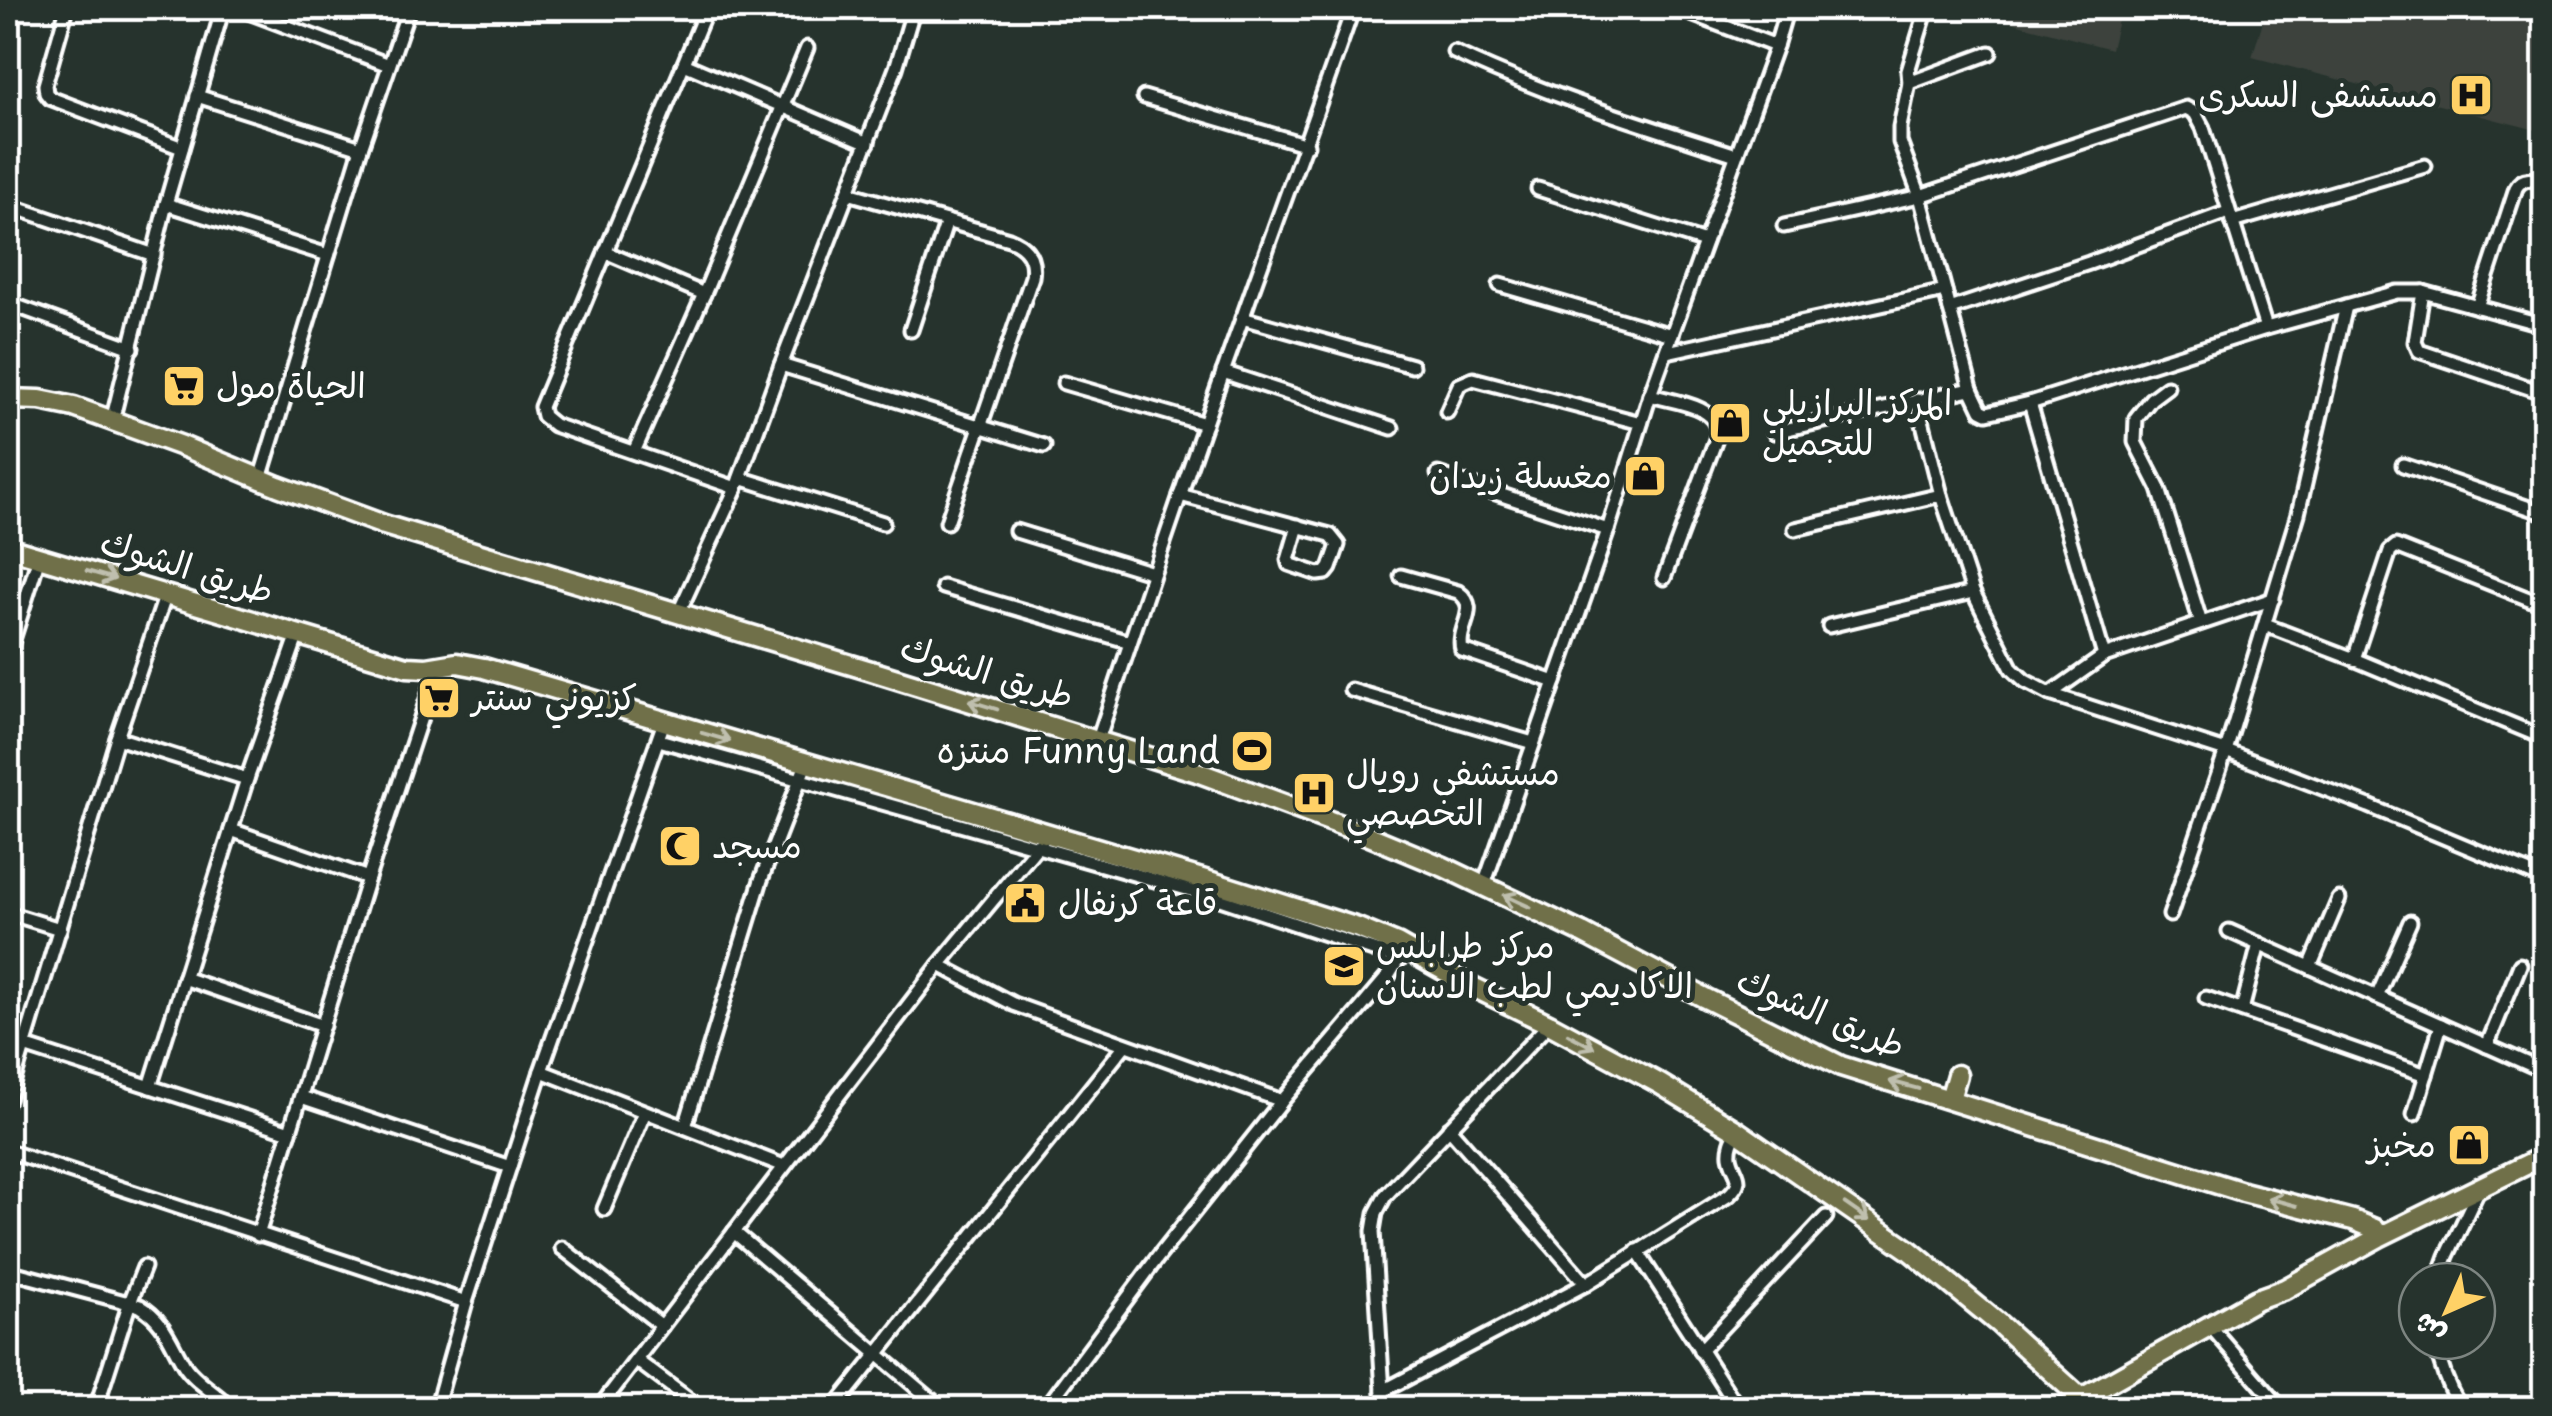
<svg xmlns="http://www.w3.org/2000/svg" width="2552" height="1416" font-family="'Playpen Sans','Playpen Sans Arabic',sans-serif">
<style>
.built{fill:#3c433d}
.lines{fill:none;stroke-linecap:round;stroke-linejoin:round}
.minor-casing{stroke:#fff;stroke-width:19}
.primary-casing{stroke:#fff;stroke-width:25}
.minor{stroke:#26332d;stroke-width:11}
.primary{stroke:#70704a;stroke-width:18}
.oneway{stroke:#bfbfae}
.labels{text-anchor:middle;stroke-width:10;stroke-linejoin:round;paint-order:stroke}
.poi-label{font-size:35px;fill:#fff;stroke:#26332d;text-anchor:start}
.street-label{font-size:35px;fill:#fff;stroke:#26332d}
</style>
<rect width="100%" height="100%" fill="#26332d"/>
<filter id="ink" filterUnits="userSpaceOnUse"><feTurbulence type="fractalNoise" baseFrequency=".01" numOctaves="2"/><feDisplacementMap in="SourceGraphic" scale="20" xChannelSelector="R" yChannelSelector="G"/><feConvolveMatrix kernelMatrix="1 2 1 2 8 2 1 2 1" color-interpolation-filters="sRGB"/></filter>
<g filter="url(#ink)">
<!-- built -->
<g class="built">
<path d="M 1959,8 L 2121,8 L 2111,49 Z"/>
<path d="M 2267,8 L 2544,8 L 2544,132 L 2252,57 Z"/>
</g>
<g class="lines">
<!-- minor casing -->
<g class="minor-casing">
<g id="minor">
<path d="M 67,8 L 45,85 L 46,93 L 50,98 L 182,148"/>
<path d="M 238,8 L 389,65"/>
<path d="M 707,8 L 541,407 L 543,416 L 554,425 L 736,488"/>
<path d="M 1676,8 L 1776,46"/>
<path d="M 1924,18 L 1908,71 L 1909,83 L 1900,127 L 1900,142 L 1920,196 L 1971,389 L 1981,410 L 1987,413 L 2030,403 L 2266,328 L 2397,292 L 2423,292 L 2544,325"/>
<path d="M 1454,52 C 1545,95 1640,124 1736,155"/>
<path d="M 684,64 L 868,143"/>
<path d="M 1909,83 L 1990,53"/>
<path d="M 197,96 L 361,148"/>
<path d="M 1144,97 L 1307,145"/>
<path d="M 1538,189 L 1705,242"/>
<path d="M 848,193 L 1009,239 C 1027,246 1035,258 1032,277 L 947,522"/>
<path d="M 166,204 L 328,255"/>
<path d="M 8,205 L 154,255"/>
<path d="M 2232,222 L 2425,166"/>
<path d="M 1784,226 L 1920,196 L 2186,108 L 2195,113 L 2203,128 L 2266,328"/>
<path d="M 605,252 L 704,294"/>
<path d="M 1500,285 L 1672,335"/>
<path d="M 2423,292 L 2415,342 L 2419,351 L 2544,393"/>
<path d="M 8,303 L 132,348"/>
<path d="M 2477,307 L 2516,188 C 2523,176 2533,179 2544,183"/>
<path d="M 1950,309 L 2089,263 L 2228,212"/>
<path d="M 1242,318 L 1412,366"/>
<path d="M 911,330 L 947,221"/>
<path d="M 1667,352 L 1945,291"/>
<path d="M 781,365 L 1044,446"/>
<path d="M 1223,372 L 1392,428"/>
<path d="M 1064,383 L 1205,424"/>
<path d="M 2167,387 L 2151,399 L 2136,418 L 2135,442 L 2159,489 L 2201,623"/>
<path d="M 1650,395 C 1674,402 1718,405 1718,434 L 1664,578"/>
<path d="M 1917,400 L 1941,495 L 1973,592 L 2012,669 L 2025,681 L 2050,694 L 2226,751 L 2369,806 L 2544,879"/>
<path d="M 2030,403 L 2104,656"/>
<path d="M 1447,412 L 1459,385 L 1473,379 L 1641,423"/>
<path d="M 112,421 L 166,204 L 223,8"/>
<path d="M 1774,432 L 1971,389"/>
<path d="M 634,452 L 704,294 L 807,48"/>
<path d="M 2403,465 L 2544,513"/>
<path d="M 1438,474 L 1608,530"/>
<path d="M 740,478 L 883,523"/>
<path d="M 260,479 L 361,148 L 409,8"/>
<path d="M 1180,495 L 1330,535 L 1338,545 L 1330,568 L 1326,573 L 1318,574 L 1289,564 L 1288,560 L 1298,526"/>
<path d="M 1795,529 L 1941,495"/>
<path d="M 1016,531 L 1153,573"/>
<path d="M 1401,576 L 1458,592 C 1482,609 1456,627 1462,650 L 1555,682"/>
<path d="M 943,587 L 1130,642"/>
<path d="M 678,614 L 736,488 L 781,365 L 896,68 L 914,8"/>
<path d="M 2265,625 L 2354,659 L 2544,738"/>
<path d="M 1829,626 L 1973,592"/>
<path d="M 8,656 L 39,557"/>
<path d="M 2354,659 L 2390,551 L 2396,546 L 2544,605"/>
<path d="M 1351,690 L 1533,743"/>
<path d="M 2050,694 L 2104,656 L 2273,599"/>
<path d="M 117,738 L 247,779"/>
<path d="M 659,740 L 1208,895 L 1400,959"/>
<path d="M 1098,740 C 1144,600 1191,461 1241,322 C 1278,217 1317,113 1353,8"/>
<path d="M 231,830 L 368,878"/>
<path d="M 1484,885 L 1608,530 L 1650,395 L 1776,46 L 1787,8"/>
<path d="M 8,913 L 60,929"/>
<path d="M 2170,915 L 2226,751 L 2298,514 L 2346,306"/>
<path d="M 2229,931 L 2544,1071"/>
<path d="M 939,965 L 1013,1004 L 1282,1101"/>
<path d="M 2310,967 L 2339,899"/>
<path d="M 184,978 L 323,1026"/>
<path d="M 2377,997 L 2410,922"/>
<path d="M 2206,998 L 2426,1075"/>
<path d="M 2242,1010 L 2259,944"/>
<path d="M 24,1046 L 290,1132"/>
<path d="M 2487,1046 L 2520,965"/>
<path d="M 541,1071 L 784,1166"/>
<path d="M 150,1087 L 247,779 L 298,634"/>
<path d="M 301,1097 L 510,1167"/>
<path d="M 8,1100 L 117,738 L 166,594"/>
<path d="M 2414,1114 L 2441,1025"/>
<path d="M 685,1127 L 761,880 L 806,764"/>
<path d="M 1449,1128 L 1586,1284"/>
<path d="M 8,1151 L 466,1302"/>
<path d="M 604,1209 L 645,1112"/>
<path d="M 734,1232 L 941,1408"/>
<path d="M 258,1235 L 368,878 L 438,666"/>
<path d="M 562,1248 L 662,1326"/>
<path d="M 1637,1251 L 1738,1408"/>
<path d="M 8,1271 L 140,1306 C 165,1321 170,1342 184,1365 C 192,1378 209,1389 221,1399"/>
<path d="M 2438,1281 L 2447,1256 L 2479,1189"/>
<path d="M 2210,1326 L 2281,1408"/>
<path d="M 2435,1341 C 2440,1366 2448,1387 2460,1408"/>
<path d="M 1700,1351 L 1826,1217"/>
<path d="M 636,1360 L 700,1408"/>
<path d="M 1383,1391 L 1586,1284 L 1729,1195 C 1747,1178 1733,1174 1730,1156 C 1729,1146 1733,1139 1737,1131"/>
<path d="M 2082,1399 L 2094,1408"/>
<path d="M 96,1408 L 129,1305 L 144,1267"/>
<path d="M 436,1408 L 466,1302 L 541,1071 L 664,722"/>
<path d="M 599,1408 L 939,965 L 1047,835"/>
<path d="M 834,1408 L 1125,1045"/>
<path d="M 1046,1408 L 1158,1257 L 1282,1101 L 1389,975 L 1403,952"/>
<path d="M 1384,1408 L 1373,1231 L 1376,1213 L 1385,1196 L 1549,1024"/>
</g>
</g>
<!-- primary casing -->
<g class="primary-casing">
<g id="primary">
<path d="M 8,399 L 40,400 L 74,407 L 182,446 L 278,486 L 384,525 L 868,670 L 1197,772 L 1362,833 L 1444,867 L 1582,933 L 1705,998 L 1841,1066 L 2243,1192 L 2353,1220 L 2375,1229"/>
<path d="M 8,548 L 407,667 L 427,668 L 457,663 L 484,668 L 1212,882 L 1358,928 L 1397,944 L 1473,987 L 1549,1024 L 1660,1084 L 1737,1131 L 1909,1250 L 1998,1323 L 2082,1399"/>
<path d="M 1950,1099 L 1957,1075"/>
<path d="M 2064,1408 L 2257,1299 L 2285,1289 L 2379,1237 L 2544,1156"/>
</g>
</g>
<!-- minor -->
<use href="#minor" class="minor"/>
<!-- primary -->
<use href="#primary" class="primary"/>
</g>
<!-- one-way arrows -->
<defs><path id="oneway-shaft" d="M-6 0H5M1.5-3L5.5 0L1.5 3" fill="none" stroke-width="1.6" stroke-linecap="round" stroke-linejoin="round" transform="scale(2.5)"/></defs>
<g class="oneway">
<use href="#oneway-shaft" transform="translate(101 575) rotate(16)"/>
<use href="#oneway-shaft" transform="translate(983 705) rotate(-163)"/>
<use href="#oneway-shaft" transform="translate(716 737) rotate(16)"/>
<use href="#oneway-shaft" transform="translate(1517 901) rotate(-155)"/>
<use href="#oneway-shaft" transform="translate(1581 1041) rotate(28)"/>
<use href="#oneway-shaft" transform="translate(1904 1085) rotate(-165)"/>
<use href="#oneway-shaft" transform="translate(2282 1202) rotate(-165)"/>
<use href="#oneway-shaft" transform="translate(1857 1212) rotate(35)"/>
</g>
</g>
<!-- icons -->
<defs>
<g id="hospital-square" transform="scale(2.25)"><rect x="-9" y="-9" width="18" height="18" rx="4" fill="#ffd166" stroke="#26332d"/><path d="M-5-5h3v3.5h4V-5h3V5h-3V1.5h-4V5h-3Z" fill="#111"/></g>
<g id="supermarket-square" transform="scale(2.25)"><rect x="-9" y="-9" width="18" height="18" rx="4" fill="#ffd166" stroke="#26332d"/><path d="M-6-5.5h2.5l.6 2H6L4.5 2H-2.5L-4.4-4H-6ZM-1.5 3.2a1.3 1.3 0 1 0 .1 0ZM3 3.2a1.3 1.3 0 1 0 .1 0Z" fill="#111"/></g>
<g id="shop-square" transform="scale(2.25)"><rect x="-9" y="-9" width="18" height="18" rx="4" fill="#ffd166" stroke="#26332d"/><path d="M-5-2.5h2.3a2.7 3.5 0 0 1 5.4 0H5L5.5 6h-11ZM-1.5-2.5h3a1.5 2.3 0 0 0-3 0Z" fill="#111"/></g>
<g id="stadium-square" transform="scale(2.25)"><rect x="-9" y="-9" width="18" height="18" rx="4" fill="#ffd166" stroke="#26332d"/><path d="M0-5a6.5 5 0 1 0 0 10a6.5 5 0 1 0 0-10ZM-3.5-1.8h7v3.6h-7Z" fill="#111"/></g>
<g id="mosque-square" transform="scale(2.25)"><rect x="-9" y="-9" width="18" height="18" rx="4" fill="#ffd166" stroke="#26332d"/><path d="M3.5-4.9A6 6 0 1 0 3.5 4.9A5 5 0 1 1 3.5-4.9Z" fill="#111"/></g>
<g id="civic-square" transform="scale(2.25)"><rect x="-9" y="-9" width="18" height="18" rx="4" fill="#ffd166" stroke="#26332d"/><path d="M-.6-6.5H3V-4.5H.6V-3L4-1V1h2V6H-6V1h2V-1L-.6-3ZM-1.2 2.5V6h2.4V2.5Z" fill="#111"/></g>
<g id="university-square" transform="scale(2.25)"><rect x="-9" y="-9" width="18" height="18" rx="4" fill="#ffd166" stroke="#26332d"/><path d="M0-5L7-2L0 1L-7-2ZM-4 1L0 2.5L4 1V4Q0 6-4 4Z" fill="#111"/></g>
</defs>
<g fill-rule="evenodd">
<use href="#hospital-square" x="2471" y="95"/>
<use href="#supermarket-square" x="184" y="386"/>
<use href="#shop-square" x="1730" y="423"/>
<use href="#shop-square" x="1645" y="476"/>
<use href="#supermarket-square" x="439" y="698"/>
<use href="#stadium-square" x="1252" y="751"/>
<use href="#hospital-square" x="1314" y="793"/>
<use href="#mosque-square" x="680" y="846"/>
<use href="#civic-square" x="1025" y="903"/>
<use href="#university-square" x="1344" y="966"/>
<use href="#shop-square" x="2469" y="1145"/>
</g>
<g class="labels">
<!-- poi labels -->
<g class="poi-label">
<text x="2438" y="107" text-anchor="end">مستشفى السكرى</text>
<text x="216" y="398">الحياة مول</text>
<text x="1762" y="415">المركز البرازيلي<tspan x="1762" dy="40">للتجميل</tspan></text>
<text x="1612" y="488" text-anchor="end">مغسلة زيدان</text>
<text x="472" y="710">كزيوني سنتر</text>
<text x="1220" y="763" text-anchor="end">منتزه Funny Land</text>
<text x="1346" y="785">مستشفى رويال<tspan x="1346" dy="40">التخصصي</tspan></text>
<text x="712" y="858">مسجد</text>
<text x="1058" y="915">قاعة كرنفال</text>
<text x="1376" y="958">مركز طرابلس<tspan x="1376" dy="40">الاكاديمي لطب الاسنان</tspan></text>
<text x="2436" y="1157" text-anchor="end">مخبز</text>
</g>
<!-- street labels -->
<g class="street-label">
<text transform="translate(187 567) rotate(17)" y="12">طريق الشوك</text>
<text transform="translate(987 672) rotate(17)" y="12">طريق الشوك</text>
<text transform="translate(1821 1013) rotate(23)" y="12">طريق الشوك</text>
</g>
</g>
<!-- margin -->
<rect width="2552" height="1416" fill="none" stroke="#26332d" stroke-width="40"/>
<rect x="20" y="20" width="2512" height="1376" fill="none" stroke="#fff" stroke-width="4" filter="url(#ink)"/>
<!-- north arrow -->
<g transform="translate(2447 1311) rotate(225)"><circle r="48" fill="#26332d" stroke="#7d8581" stroke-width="2.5"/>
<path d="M0-8L18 38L0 25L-18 38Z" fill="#ffd166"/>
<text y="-15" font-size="28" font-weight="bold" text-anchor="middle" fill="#ffffff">ش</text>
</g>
</svg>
